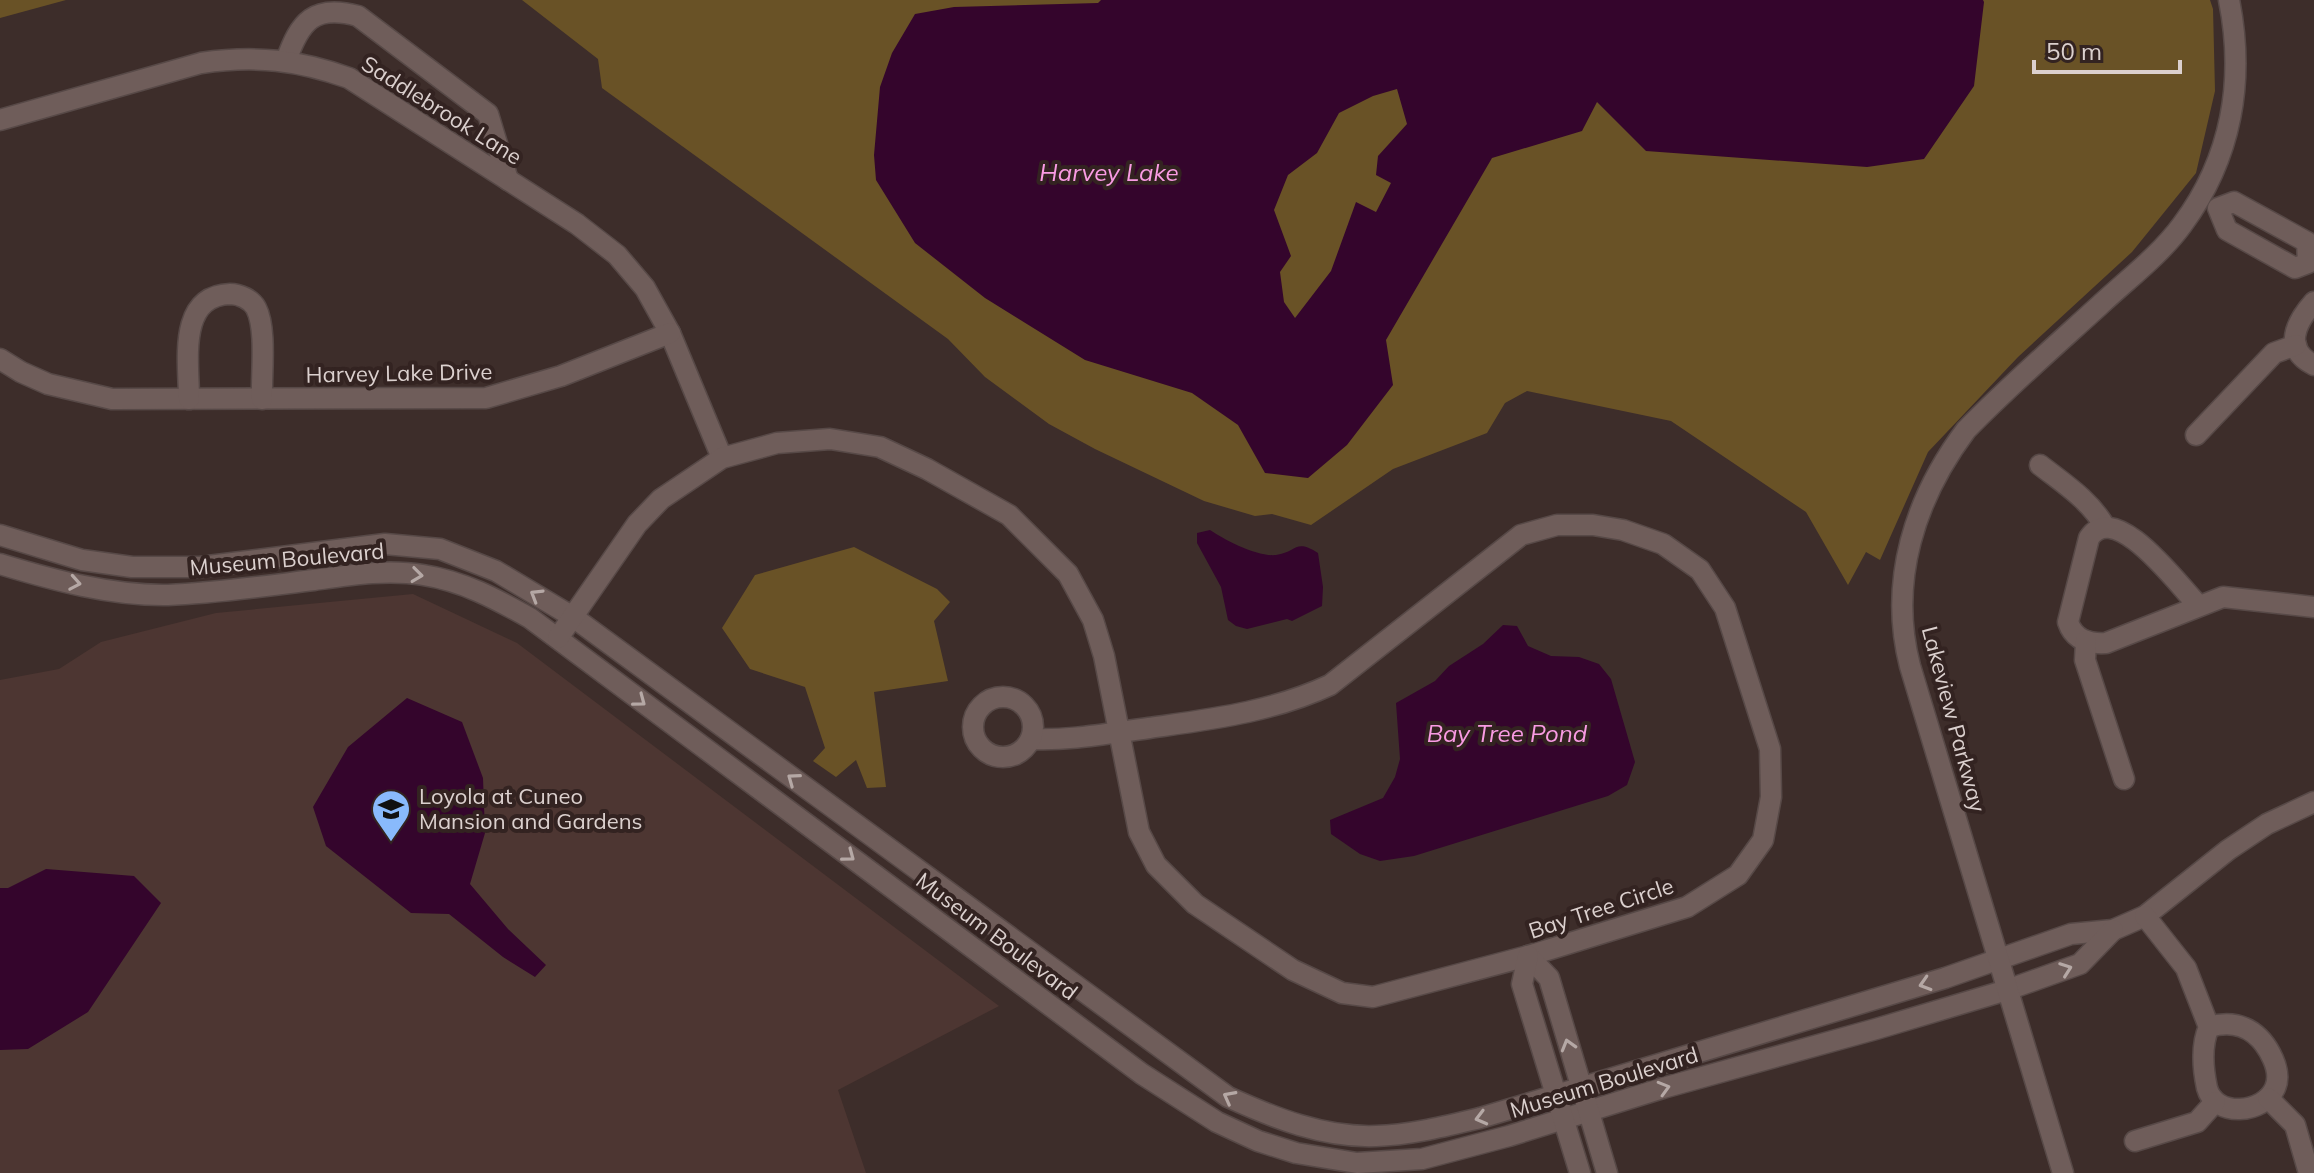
<svg xmlns="http://www.w3.org/2000/svg" width="2314" height="1173" font-family="Mulish,sans-serif">
<style>
.built{fill:#4d3632}
.green{fill:#695226}
.water{fill:#34052c;fill-rule:evenodd}
.lines{fill:none;stroke-linecap:round;stroke-linejoin:round}
.minor-casing{stroke:#574947;stroke-width:23}
.minor{stroke:#6f5d5a;stroke-width:20}
.oneway{stroke:#b5a8a5}
.labels{text-anchor:middle;stroke-width:8;stroke-linejoin:round;paint-order:stroke}
.street-label{font-size:22px;fill:#dbd0ce;stroke:#332321}
.poi-label{font-size:22px;fill:#dbd0ce;stroke:#332321;text-anchor:start}
.water-label{font-size:24px;font-style:italic;fill:#f99be3;stroke:#332321}
</style>
<rect width="100%" height="100%" fill="#3d2d2a"/>
<!-- built -->
<path class="built" d="M 413,594 L 517,643 L 999,1006 L 838,1090 L 866,1173 L 0,1173 L 0,680 L 59,669 L 101,642 L 216,613 Z"/>
<!-- green -->
<g class="green">
<path d="M 0,0 L 66,0 L 0,18 Z"/>
<path d="M 522,0 L 2210,0 L 2213,9 L 2215,91 L 2196,173 L 2132,252 L 2018,357 L 1928,452 L 1880,560 L 1866,552 L 1848,585 L 1806,512 L 1671,421 L 1527,391 L 1505,403 L 1487,433 L 1393,469 L 1311,525 L 1272,514 L 1255,516 L 1204,501 L 1095,449 L 1049,424 L 985,377 L 948,339 L 602,88 L 598,59 Z"/>
<path d="M 854,547 L 937,589 L 950,602 L 934,621 L 948,681 L 874,692 L 886,787 L 867,788 L 856,760 L 836,777 L 813,761 L 825,748 L 805,687 L 750,669 L 722,628 L 755,575 Z"/>
</g>
<!-- water -->
<g class="water">
<path d="M 1101,0 L 1983,0 L 1984,2 L 1974,86 L 1924,159 L 1867,167 L 1646,151 L 1597,102 L 1582,131 L 1492,158 L 1386,340 L 1393,385 L 1347,445 L 1308,478 L 1265,473 L 1238,425 L 1192,393 L 1085,360 L 985,298 L 915,243 L 876,180 L 874,155 L 880,87 L 892,53 L 915,14 L 954,7 L 1098,3 ZM 1397,89 L 1407,124 L 1378,156 L 1376,175 L 1391,183 L 1376,212 L 1356,202 L 1331,271 L 1295,318 L 1284,302 L 1280,272 L 1291,256 L 1274,210 L 1288,175 L 1317,153 L 1339,113 L 1373,96 Z"/>
<path d="M 1210,530 C 1225,540 1257,557 1276,555 C 1297,552 1295,538 1318,553 L 1323,587 L 1322,606 L 1292,621 L 1287,619 L 1247,629 L 1236,626 L 1228,620 L 1221,587 L 1197,543 L 1197,533 Z"/>
<path d="M 1503,625 L 1517,626 L 1528,646 L 1551,656 L 1579,657 L 1599,664 L 1611,679 L 1635,762 L 1627,785 L 1608,796 L 1414,856 L 1380,861 L 1360,854 L 1331,834 L 1330,820 L 1383,798 L 1395,777 L 1400,759 L 1396,703 L 1435,681 L 1449,666 L 1483,644 Z"/>
<path d="M 407,698 L 462,722 L 483,778 L 485,833 L 470,884 L 508,929 L 546,965 L 535,977 L 503,957 L 449,914 L 411,913 L 326,846 L 313,807 L 348,747 Z"/>
<path d="M 46,869 L 134,876 L 161,903 L 88,1012 L 28,1049 L 0,1050 L 0,888 L 8,888 Z"/>
</g>
<g class="lines">
<!-- minor casing -->
<g class="minor-casing">
<g id="minor">
<path d="M 286,61 C 300,21 314,4 358,16 L 488,114 L 508,180"/>
<path d="M 0,120 L 201,63 C 256,55 298,60 349,78 L 577,224 L 617,255 L 645,288 L 670,333 L 722,458"/>
<path d="M 2234,202 L 2307,242 L 2308,263 L 2295,268 L 2227,230 L 2218,208 Z"/>
<path d="M 2314,302 C 2296,322 2282,349 2314,365"/>
<path d="M 0,359 L 21,372 L 48,384 L 112,399 L 486,398 L 561,376 L 670,333"/>
<path d="M 189,399 C 189,362 177,296 230,294 C 239,294 251,299 256,308 C 267,329 261,375 262,399"/>
<path d="M 2196,435 L 2274,353 L 2296,345"/>
<path d="M 2040,465 C 2063,483 2090,500 2105,527"/>
<path d="M 0,535 L 82,560 L 132,567 L 200,567 L 385,544 L 440,549 L 496,571 L 573,617 L 1228,1097 C 1274,1118 1324,1138 1376,1136 C 1411,1135 1446,1126 1480,1118 L 1945,978 L 2071,934 L 2113,930 L 2145,916 L 2228,850 L 2267,824 L 2314,802"/>
<path d="M 0,564 C 53,580 112,596 168,595 C 217,593 265,586 314,580 C 350,575 387,569 423,575 C 463,581 496,599 530,618 L 1142,1074 L 1217,1122 L 1258,1141 L 1296,1153 L 1357,1163 L 1422,1159 L 1509,1136 L 1663,1088 L 1876,1029 L 2007,990 L 2080,964 L 2113,930"/>
<path d="M 2198,605 C 2179,586 2115,498 2089,538 L 2068,622 C 2074,640 2089,644 2106,643 L 2223,597 L 2314,607"/>
<path d="M 558,638 L 637,524 L 661,499 L 722,458 L 777,443 L 830,439 L 880,447 L 927,469 L 1009,515 L 1068,574 L 1093,620 L 1104,656 L 1139,832 L 1156,865 L 1195,904 L 1293,970 L 1342,993 L 1373,997 L 1528,956 L 1687,907 L 1738,875 L 1763,840 L 1771,797 L 1770,749 L 1725,608 L 1700,570 L 1663,544 L 1623,530 L 1593,525 L 1557,525 L 1521,535 L 1330,685 C 1272,712 1212,719 1149,728 C 1110,733 1070,741 1031,739"/>
<path d="M 2086,641 L 2085,660 L 2124,779"/>
<circle cx="1003" cy="727" r="30"/>
<path d="M 2145,916 L 2186,968 L 2209,1027 C 2201,1045 2203,1069 2207,1088 C 2215,1118 2264,1114 2275,1088 C 2279,1079 2277,1068 2273,1059 C 2261,1032 2239,1018 2209,1027"/>
<path d="M 1528,956 L 1549,978 L 1607,1173"/>
<path d="M 1528,956 L 1522,984 L 1580,1173"/>
<path d="M 2268,1098 L 2295,1125 L 2309,1173"/>
<path d="M 2135,1141 L 2197,1122 L 2215,1102"/>
<path d="M 2063,1173 L 1910,666 C 1888,581 1915,498 1966,430 C 2009,386 2055,346 2100,305 C 2128,279 2160,255 2182,225 C 2232,158 2245,80 2229,0"/>
</g>
</g>
<!-- minor -->
<use href="#minor" class="minor"/>
</g>
<!-- one-way arrows -->
<defs><path id="oneway-chevron" d="M-2-3.5L2.5 0L-2 3.5" fill="none" stroke-width="1.6" stroke-linecap="round" stroke-linejoin="round" transform="scale(2)"/></defs>
<g class="oneway">
<use href="#oneway-chevron" transform="translate(417 575) rotate(7)"/>
<use href="#oneway-chevron" transform="translate(75 583) rotate(10)"/>
<use href="#oneway-chevron" transform="translate(536 595) rotate(-149)"/>
<use href="#oneway-chevron" transform="translate(640 701) rotate(37)"/>
<use href="#oneway-chevron" transform="translate(793 779) rotate(-144)"/>
<use href="#oneway-chevron" transform="translate(849 856) rotate(37)"/>
<use href="#oneway-chevron" transform="translate(2066 969) rotate(-20)"/>
<use href="#oneway-chevron" transform="translate(1925 984) rotate(163)"/>
<use href="#oneway-chevron" transform="translate(1568 1045) rotate(-106)"/>
<use href="#oneway-chevron" transform="translate(1664 1088) rotate(-16)"/>
<use href="#oneway-chevron" transform="translate(1229 1097) rotate(-152)"/>
<use href="#oneway-chevron" transform="translate(1481 1118) rotate(165)"/>
</g>
<!-- icons -->
<defs>
<g id="university-pin" transform="scale(2)"><path d="M0 17L-7.5 6A9.5 9.5 0 1 1 7.5 6Z" fill="#89bafc" stroke="#332321"/><path d="M0-5L7-2L0 1L-7-2ZM-4 1L0 2.5L4 1V4Q0 6-4 4Z" fill="#111"/></g>
</defs>
<g fill-rule="evenodd">
<use href="#university-pin" x="391" y="809"/>
</g>
<g class="labels">
<!-- street labels -->
<g class="street-label">
<text transform="translate(442 110) rotate(32)" y="8">Saddlebrook Lane</text>
<text transform="translate(399 373) rotate(-1)" y="8">Harvey Lake Drive</text>
<text transform="translate(287 559) rotate(-5)" y="8">Museum Boulevard</text>
<text transform="translate(1954 719) rotate(75)" y="8">Lakeview Parkway</text>
<text transform="translate(1601 908) rotate(-18)" y="8">Bay Tree Circle</text>
<text transform="translate(997 936) rotate(37)" y="8">Museum Boulevard</text>
<text transform="translate(1604 1082) rotate(-17)" y="8">Museum Boulevard</text>
</g>
<!-- poi labels -->
<g class="poi-label">
<text x="419" y="804">Loyola at Cuneo<tspan x="419" dy="25">Mansion and Gardens</tspan></text>
</g>
<!-- water labels -->
<g class="water-label">
<text x="1109" y="181">Harvey Lake</text>
<text x="1507" y="742">Bay Tree Pond</text>
</g>
</g>
<!-- scale -->
<path d="M2034 60v12h146v-12" fill="none" stroke="#dbd0ce" stroke-width="4"/>
<text x="2046" y="60" font-size="24" fill="#dbd0ce" stroke="#332321" stroke-width="6" paint-order="stroke">50 m</text>
</svg>
